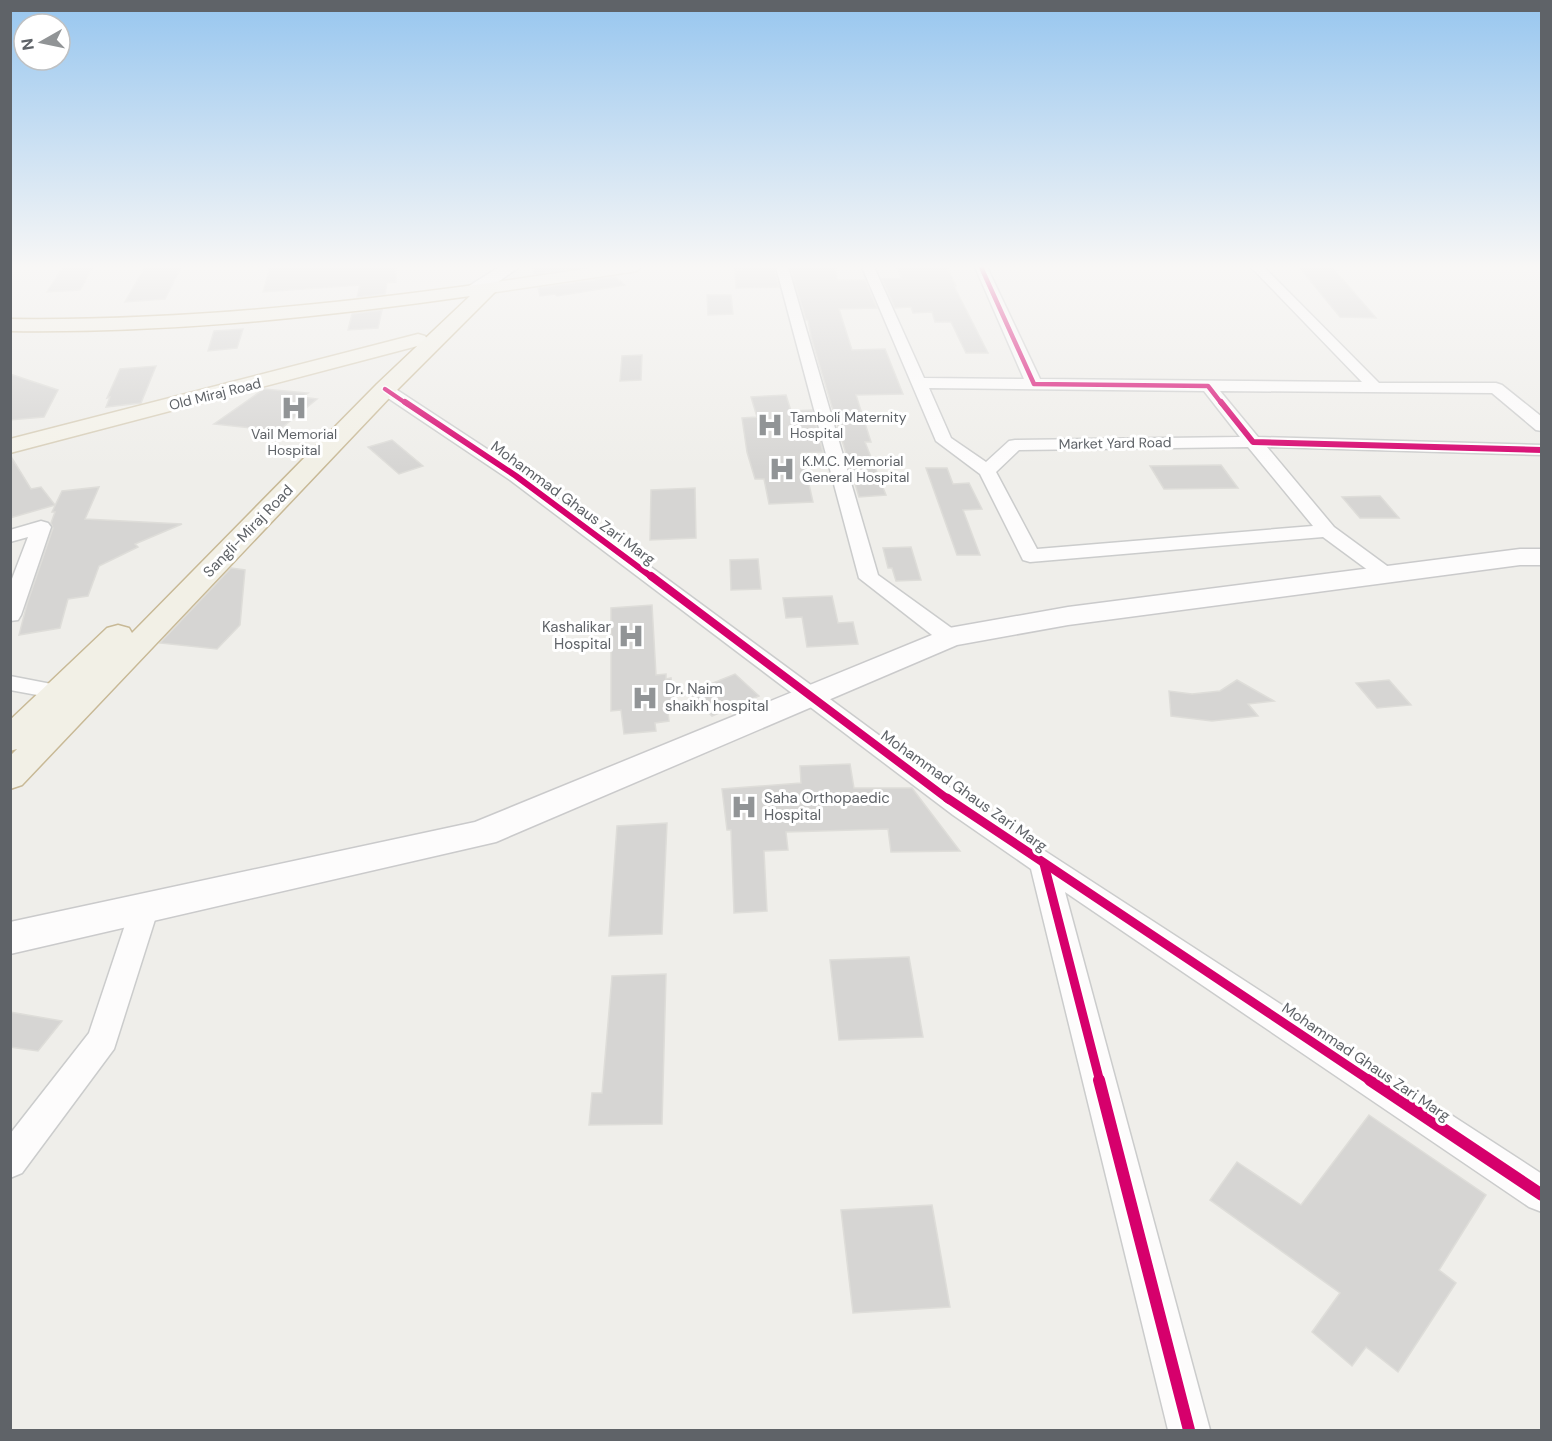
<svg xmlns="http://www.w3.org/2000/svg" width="1552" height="1441" font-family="'DM Sans',sans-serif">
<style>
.building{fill:#d6d5d3;stroke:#deddd9;stroke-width:1.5}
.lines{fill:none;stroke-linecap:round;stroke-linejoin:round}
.minor-casing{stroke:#cbcccc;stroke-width:3}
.secondary-casing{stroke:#cacacb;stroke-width:3}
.primary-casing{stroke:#d7ceb8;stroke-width:3}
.trunk-casing{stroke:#c8b996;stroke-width:3}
.minor{fill:#fdfcfc;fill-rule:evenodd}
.secondary{fill:#fdfcfc;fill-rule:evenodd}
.primary{fill:#f4f2e9;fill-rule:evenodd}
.trunk{fill:#f2f0e6;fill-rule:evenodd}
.cycleway-far4-casing{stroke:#fff;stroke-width:7}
.cycleway-far3-casing{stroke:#fff;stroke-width:9}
.cycleway-far2-casing{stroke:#fff;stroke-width:11}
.cycleway-far1-casing{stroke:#fff;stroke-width:13}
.cycleway-casing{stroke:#fff;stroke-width:16}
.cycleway-far4{stroke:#d6006c;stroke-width:4.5}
.cycleway-far3{stroke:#d6006c;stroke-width:6}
.cycleway-far2{stroke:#d6006c;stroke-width:8}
.cycleway-far1{stroke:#d6006c;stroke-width:9}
.cycleway{stroke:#d6006c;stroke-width:12}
.labels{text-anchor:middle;stroke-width:6;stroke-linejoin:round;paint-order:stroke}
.far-street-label{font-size:14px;fill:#5f6368;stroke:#fff}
.far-poi-label{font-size:14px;fill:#5f6368;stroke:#fff;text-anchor:start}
.street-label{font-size:15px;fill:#5f6368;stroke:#fff}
.poi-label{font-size:15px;fill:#5f6368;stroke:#fff;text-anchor:start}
</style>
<rect width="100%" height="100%" fill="#efeeea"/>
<!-- building -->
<g class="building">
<path d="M 63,267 L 93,267 L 80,290 L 47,292 Z"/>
<path d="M 145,267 L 181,267 L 165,299 L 125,302 Z"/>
<path d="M 270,267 L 396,267 L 396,282 L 387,283 L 385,294 L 357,297 L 360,285 L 263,292 Z"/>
<path d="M 532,267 L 585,267 L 534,274 Z"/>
<path d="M 740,267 L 774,267 L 779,287 L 736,288 L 735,269 L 741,269 Z"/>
<path d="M 790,267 L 836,267 L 837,280 L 865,280 L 877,308 L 839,309 L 852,350 L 885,349 L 903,394 L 856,395 L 871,442 L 865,442 L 886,495 L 859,497 L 811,337 L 808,320 L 806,320 Z"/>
<path d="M 897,267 L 947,267 L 956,286 L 954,286 L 988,353 L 966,353 L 951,322 L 935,322 L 932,312 L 913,313 L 911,307 L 895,308 L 882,279 L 902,279 Z"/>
<path d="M 1299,267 L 1332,267 L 1376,318 L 1340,317 Z"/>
<path d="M 615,277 L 625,285 L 557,296 L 555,294 L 540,296 L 538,288 Z"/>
<path d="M 707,295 L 731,295 L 733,314 L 708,315 Z"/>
<path d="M 382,310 L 378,328 L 348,330 L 352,314 Z"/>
<path d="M 243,329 L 237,348 L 208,351 L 214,331 Z"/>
<path d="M 642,355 L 641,380 L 620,381 L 622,356 Z"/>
<path d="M 156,366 L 141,403 L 106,407 L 110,397 L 107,398 L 120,369 Z"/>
<path d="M 10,374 L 58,390 L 44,417 L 10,420 Z"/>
<path d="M 264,389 L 308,393 L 302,397 L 317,399 L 278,431 L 214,424 Z"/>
<path d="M 786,395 L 791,411 L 812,410 L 823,452 L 802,453 L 813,502 L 769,504 L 764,479 L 755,479 L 747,452 L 742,418 L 757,417 L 751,397 Z"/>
<path d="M 392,440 L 423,466 L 399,474 L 368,447 Z"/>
<path d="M 10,455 L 31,489 L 41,487 L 55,505 L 10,518 Z"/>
<path d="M 1221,465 L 1238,488 L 1164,489 L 1150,466 Z"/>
<path d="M 926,468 L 947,468 L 953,484 L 969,483 L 982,509 L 963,510 L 980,555 L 957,555 Z"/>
<path d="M 99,487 L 85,519 L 182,524 L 135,544 L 138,547 L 99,566 L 88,596 L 68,599 L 60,628 L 19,635 L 27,604 L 53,528 L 51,523 L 55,512 L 52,512 L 62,491 Z"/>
<path d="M 695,488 L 696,538 L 650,540 L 651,490 Z"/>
<path d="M 1380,496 L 1399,518 L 1360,518 L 1342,497 Z"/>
<path d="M 911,547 L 921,580 L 896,581 L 892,568 L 888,568 L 883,548 Z"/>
<path d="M 758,559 L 761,589 L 731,590 L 730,560 Z"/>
<path d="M 231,568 L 245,570 L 240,625 L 217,649 L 160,643 Z"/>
<path d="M 832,596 L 838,623 L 853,622 L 858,644 L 807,647 L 802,617 L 786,618 L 783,598 Z"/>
<path d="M 652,605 L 656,675 L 666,674 L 666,679 L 671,678 L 676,712 L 668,712 L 669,721 L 655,723 L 656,731 L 624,734 L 621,710 L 611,711 L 611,608 Z"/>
<path d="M 735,674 L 759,696 L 712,716 L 688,693 Z"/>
<path d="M 1237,680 L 1274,701 L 1248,704 L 1258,716 L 1212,721 L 1171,716 L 1169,691 L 1192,694 L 1220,691 Z"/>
<path d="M 1389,680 L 1411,705 L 1377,708 L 1356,683 Z"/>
<path d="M 850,764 L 854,788 L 912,788 L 960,851 L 891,852 L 888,829 L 786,832 L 788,850 L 764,851 L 767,911 L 734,913 L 731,830 L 727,830 L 722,789 L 801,783 L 800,766 Z"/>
<path d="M 667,823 L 662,934 L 609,936 L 617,826 Z"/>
<path d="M 909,957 L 923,1037 L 839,1040 L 830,960 Z"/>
<path d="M 666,974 L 662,1124 L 589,1125 L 592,1093 L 602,1093 L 612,976 Z"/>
<path d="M 10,1012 L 62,1021 L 38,1051 L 10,1047 Z"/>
<path d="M 1369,1115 L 1486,1195 L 1439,1270 L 1456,1283 L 1398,1372 L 1366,1347 L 1352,1366 L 1312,1332 L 1340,1293 L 1210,1200 L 1237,1162 L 1301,1205 Z"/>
<path d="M 932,1205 L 950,1307 L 853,1313 L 841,1210 Z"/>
</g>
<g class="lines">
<!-- minor casing -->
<g class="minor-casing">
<g id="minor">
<path d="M 776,267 L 788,267 L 878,575 L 957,632 L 960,637 L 957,642 L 949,644 L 941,642 L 859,578 Z"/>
<path d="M 862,267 L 874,267 L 924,378 L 1024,379 L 975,267 L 987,267 L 1040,379 L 1362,382 L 1251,267 L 1264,267 L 1379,383 L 1496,383 L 1502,385 L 1542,417 L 1542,431 L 1536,430 L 1492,393 L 1220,391 L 1258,437 L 1542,445 L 1542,455 L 1267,447 L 1334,527 L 1394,571 L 1397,575 L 1394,579 L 1380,579 L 1323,537 L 1030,562 L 1023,560 L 980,474 L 936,441 ZM 929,388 L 1204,391 L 1240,437 L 1015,440 L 1009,441 L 986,462 L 951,438 ZM 1248,447 L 1313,526 L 1037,549 L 996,472 L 1019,450 Z"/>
<path d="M 385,384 L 391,386 L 522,472 L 971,803 L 1542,1174 L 1542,1212 L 1529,1207 L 1065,892 L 1210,1430 L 1168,1430 L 1031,869 L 953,815 L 510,480 L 379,392 L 377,389 Z"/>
<path d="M 41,521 L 48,523 L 51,527 L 21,615 L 18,620 L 10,621 L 10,584 L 28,537 L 10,542 L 10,530 Z"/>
<path d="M 10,676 L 67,687 L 71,692 L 67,697 L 59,699 L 10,690 Z"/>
<path d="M 145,896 L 155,899 L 159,907 L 114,1049 L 22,1173 L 10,1178 L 10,1134 L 89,1033 L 131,907 L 135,899 Z"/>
</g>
</g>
<!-- secondary casing -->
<g class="secondary-casing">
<g id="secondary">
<path d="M 499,267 L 519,267 L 481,294 L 469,294 L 466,290 L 469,286 Z"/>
<path d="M 1520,549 L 1542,549 L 1542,565 L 1520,565 L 1068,625 L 957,645 L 496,842 L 10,954 L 10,922 L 475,822 L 949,628 L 1068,607 Z"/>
</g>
</g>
<!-- primary casing -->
<g class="primary-casing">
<g id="primary">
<path d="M 598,267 L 640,267 L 637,271 L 631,272 L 489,293 L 483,292 L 480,288 L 483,284 L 489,283 Z"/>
<path d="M 418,334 L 425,336 L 428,340 L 425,344 L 10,453 L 10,439 Z"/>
</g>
</g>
<!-- trunk casing -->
<g class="trunk-casing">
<path id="trunk" d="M 489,283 L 495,284 L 498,288 L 495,292 L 393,394 L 22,785 L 10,789 L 10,756 L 17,749 L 10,751 L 10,720 L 107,628 L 118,625 L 129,628 L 132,633 L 377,384 L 470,296 C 317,318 165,333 10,331 L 10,319 C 171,321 330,305 489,283 Z"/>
</g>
<!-- minor -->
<use href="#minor" class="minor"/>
<!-- secondary -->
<use href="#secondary" class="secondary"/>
<!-- primary -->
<use href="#primary" class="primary"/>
<!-- trunk -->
<use href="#trunk" class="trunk"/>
<!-- cycleway-far4 casing -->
<g class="cycleway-far4-casing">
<g id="cycleway-far4">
<path d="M 981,267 L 1034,384 L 1208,386 L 1222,404"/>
<path d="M 385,389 L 407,404"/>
</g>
</g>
<!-- cycleway-far3 casing -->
<g class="cycleway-far3-casing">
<g id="cycleway-far3">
<path d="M 405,402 L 516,476 L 653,578"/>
<path d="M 1221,402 L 1253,442 L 1542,450"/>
</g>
</g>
<!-- cycleway-far2 casing -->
<g class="cycleway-far2-casing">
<path id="cycleway-far2" d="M 651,576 L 949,800"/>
</g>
<!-- cycleway-far1 casing -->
<g class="cycleway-far1-casing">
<g id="cycleway-far1">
<path d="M 947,798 L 1372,1082"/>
<path d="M 1044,864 L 1100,1082"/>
</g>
</g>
<!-- cycleway casing -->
<g class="cycleway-casing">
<g id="cycleway">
<path d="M 1099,1080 L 1189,1430"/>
<path d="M 1370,1080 L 1542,1195"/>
</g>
</g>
<!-- cycleway-far4 -->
<use href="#cycleway-far4" class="cycleway-far4"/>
<!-- cycleway-far3 -->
<use href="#cycleway-far3" class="cycleway-far3"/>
<!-- cycleway-far2 -->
<use href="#cycleway-far2" class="cycleway-far2"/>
<!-- cycleway-far1 -->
<use href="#cycleway-far1" class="cycleway-far1"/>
<!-- cycleway -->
<use href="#cycleway" class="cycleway"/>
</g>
<!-- sky -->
<linearGradient id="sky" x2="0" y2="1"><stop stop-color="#97c6ef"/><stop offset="0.57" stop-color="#f8f7f6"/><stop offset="1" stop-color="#f8f7f6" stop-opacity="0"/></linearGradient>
<rect width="1552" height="468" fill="url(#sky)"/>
<!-- icons -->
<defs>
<g id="hospital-bare" transform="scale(2.07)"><path d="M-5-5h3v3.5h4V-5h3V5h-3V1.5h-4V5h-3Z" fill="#919496" stroke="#fff" stroke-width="2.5" paint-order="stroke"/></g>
</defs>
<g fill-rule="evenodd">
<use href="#hospital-bare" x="294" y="408"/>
<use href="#hospital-bare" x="770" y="425"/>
<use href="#hospital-bare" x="782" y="469"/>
<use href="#hospital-bare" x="631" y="636"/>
<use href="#hospital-bare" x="645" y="698"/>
<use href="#hospital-bare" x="744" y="807"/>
</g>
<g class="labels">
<!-- far-street labels -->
<g class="far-street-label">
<text transform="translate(215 394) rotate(-14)" y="5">Old Miraj Road</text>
<text transform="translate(1115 443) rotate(-1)" y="5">Market Yard Road</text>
</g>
<!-- far-poi labels -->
<g class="far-poi-label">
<text x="790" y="422">Tamboli Maternity<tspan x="790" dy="16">Hospital</tspan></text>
<text x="294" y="439" text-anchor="middle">Vail Memorial<tspan x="294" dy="16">Hospital</tspan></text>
<text x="802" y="466">K.M.C. Memorial<tspan x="802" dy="16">General Hospital</tspan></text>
</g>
<!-- street labels -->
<g class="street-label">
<text transform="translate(573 503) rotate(36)" y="5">Mohammad Ghaus Zari Marg</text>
<text transform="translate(248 531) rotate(-46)" y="5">Sangli-Miraj Road</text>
<text transform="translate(964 791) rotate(35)" y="5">Mohammad Ghaus Zari Marg</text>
<text transform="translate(1366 1062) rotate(34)" y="5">Mohammad Ghaus Zari Marg</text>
</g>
<!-- poi labels -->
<g class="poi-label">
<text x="611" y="632" text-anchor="end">Kashalikar<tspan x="611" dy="17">Hospital</tspan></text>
<text x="665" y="694">Dr. Naim<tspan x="665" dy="17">shaikh hospital</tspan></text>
<text x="764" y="803">Saha Orthopaedic<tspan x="764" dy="17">Hospital</tspan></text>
</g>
</g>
<!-- border -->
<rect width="1552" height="1441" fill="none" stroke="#5f6368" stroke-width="24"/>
<!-- north arrow -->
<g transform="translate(42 42) rotate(261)"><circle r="28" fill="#ffffff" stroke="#bfc1c3" stroke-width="1.5"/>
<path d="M0-4.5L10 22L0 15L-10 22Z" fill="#919496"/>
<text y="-9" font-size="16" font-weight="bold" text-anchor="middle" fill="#5f6368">N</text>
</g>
</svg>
